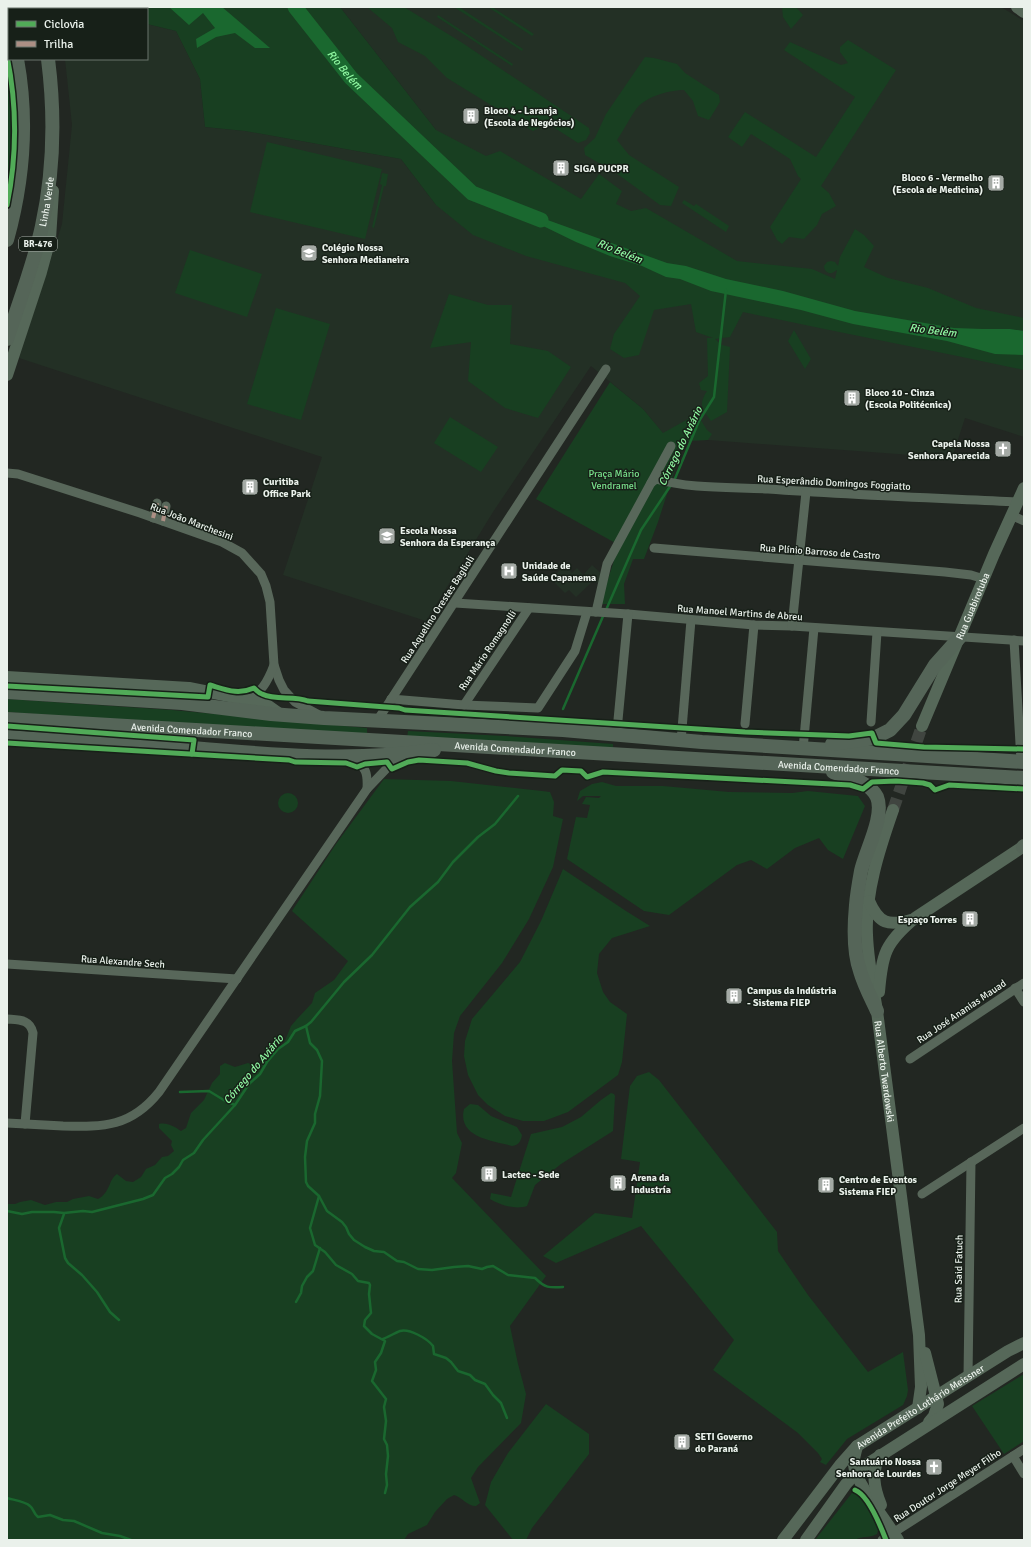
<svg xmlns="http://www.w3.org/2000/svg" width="1031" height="1547" font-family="Signika,sans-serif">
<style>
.built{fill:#233025}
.green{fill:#183f21}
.water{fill:#1a682f}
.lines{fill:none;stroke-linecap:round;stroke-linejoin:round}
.stream{stroke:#1a682f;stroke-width:2.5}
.river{stroke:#1a682f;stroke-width:15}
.major-tunnel{stroke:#404540;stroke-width:12;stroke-dasharray:12 6;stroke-linecap:butt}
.minor{stroke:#58675a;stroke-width:9}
.major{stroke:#566859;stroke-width:12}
.highway{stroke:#556558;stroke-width:14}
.quiet{stroke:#ac8f84;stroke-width:4;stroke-dasharray:8 4;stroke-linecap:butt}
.cycleway-casing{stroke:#172018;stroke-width:8}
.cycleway{stroke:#51ab58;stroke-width:5}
.labels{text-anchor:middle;stroke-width:3;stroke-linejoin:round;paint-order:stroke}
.shield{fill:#172018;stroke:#abb2ac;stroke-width:1}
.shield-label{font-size:9px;font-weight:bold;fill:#eaf1eb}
.poi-label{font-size:10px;font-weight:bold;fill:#eaf1eb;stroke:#172018;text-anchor:start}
.street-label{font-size:10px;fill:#eaf1eb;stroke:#172018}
.park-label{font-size:10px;fill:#78e08b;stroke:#172018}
.water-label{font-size:11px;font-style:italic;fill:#90f8a2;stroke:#172018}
</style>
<rect width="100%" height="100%" fill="#222722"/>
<!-- built -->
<g class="built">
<path d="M 340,7 L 1001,7 L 1024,21 L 1024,437 L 965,418 L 952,458 L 708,440 L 670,442 L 643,409 L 591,366 L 493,512 L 426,621 L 283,575 L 322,457 L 19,358 L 62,224 L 72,125 L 65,59 L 147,59 L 147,24 L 176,31 L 200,79 L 205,127 L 245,131 L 401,159 L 436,205 L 436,130 Z"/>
<path d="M 565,565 L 572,573 L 577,568 L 591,583 L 576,597 L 569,590 L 565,593 L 551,579 Z"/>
<path d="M 592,565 L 604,576 L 597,583 L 584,574 Z"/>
</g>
<!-- green -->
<g class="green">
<path d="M 96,7 L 340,7 L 436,130 L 486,156 L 500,151 L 581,199 L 599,174 L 622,191 L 616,204 L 631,211 L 646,208 L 737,261 L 812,269 L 835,279 L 837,270 L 832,273 C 827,274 824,270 824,266 L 827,262 L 831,261 L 835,262 L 838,266 L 840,257 L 855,229 L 864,235 L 874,246 L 864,267 L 888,278 L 928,288 L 976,308 L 1024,318 L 1024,370 C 930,350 836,332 743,312 L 730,337 L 715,339 L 722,345 L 730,347 L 727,412 L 711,421 C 702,408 698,405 707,391 L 701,390 L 699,383 L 708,376 L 707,338 L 713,338 L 696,332 L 691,304 L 654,310 L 639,355 L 624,358 L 610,349 L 614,334 L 640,296 L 625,283 L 526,256 L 473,235 L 436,205 L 401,159 L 245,131 L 205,127 L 200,79 L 176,31 L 147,24 L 147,9 L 101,9 Z"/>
<path d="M 367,7 L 404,7 L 461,42 L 589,128 L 590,133 L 586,140 L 578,143 L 547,123 L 533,131 L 447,78 L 425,56 L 398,42 L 392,28 Z"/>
<path d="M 454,7 L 459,7 L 523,49 L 522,51 Z"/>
<path d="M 488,7 L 492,7 L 534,34 L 532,36 Z"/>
<path d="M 782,7 L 796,7 L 803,15 L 791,29 L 783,17 Z"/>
<path d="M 438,15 L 513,64 L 512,66 L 437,17 Z"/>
<path d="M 848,40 L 896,70 L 821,186 L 829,193 L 836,206 L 822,214 L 817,225 L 804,239 L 789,237 L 782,244 L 777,240 L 770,227 L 801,179 L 798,176 L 790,159 L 751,134 L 742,147 L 728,137 L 745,112 L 816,157 L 855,97 L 784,50 L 790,42 L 841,65 L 848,63 L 840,52 L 840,47 Z"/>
<path d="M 645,57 L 654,58 L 677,64 L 685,73 L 719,95 L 720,102 L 709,120 L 698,116 L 693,101 L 684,90 C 670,90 647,96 637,108 C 630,117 624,130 617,140 L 629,155 L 679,187 L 671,206 L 660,205 L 616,173 L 585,155 L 584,148 L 595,138 L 606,114 Z"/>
<path d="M 7,65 C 15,107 15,153 7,195 Z"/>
<path d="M 267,142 L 382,169 L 365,239 L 250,212 Z"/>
<path d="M 382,173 L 388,174 L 386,186 L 384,186 L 374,228 L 372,227 L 382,185 L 380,184 Z"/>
<path d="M 684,200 L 694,206 L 696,204 L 729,226 L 726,232 L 682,203 Z"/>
<path d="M 190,250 L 262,274 L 247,317 L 175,293 Z"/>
<path d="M 449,294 L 488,305 L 512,305 L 510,344 L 548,351 L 571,367 L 538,418 L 505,408 L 468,381 L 471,342 L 430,348 Z"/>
<path d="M 276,308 L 330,324 L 301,420 L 247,404 Z"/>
<path d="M 794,330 L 811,359 L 805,369 L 788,341 Z"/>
<path d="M 610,382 L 643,409 L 663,433 L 697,414 L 707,430 L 712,434 L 708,440 L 684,441 L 658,522 L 644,559 L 633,559 L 624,584 L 625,604 L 600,604 L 619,545 L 536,499 Z"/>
<path d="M 450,417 L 498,447 L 481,472 L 434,443 Z"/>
<path d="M 7,699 L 172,710 L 367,728 L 367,737 L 7,712 Z"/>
<path d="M 408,731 L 505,736 L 613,744 L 613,749 L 407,738 Z"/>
<path d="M 384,779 L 451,781 L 542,791 L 550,792 L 554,802 L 553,816 L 563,819 L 553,867 L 529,919 L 502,963 L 460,1016 L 454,1033 L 452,1061 L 457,1133 L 462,1143 L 456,1173 L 452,1178 L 546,1276 L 510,1326 L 518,1364 L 526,1394 L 521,1423 L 478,1467 L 471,1478 L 480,1503 L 476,1506 C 467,1506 463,1498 454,1495 L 447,1499 L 435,1512 L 427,1525 L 408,1534 L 404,1540 L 7,1540 L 7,1204 L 15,1204 L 20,1202 L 31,1200 L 45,1205 L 56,1202 L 67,1202 L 73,1199 L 89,1196 L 98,1199 C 111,1192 108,1180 117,1174 L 126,1181 L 133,1182 L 141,1177 L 146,1169 L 155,1165 L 162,1157 L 168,1156 L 174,1151 L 171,1145 L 172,1141 L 159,1128 L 159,1124 C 167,1122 175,1127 181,1131 L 186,1128 L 191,1113 L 204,1100 L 212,1083 L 220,1074 L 220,1066 L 225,1063 L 235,1067 L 248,1063 L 255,1066 L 259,1065 L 262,1060 L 268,1054 L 279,1049 L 284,1043 L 291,1026 L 297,1019 L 312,1003 L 315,993 L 334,980 L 348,961 L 292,911 L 336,844 Z"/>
<path d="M 602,782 L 616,786 L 663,786 L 729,792 L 792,793 L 808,791 L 858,796 L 865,806 L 843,859 L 828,850 L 819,838 L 795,848 L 767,869 L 751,860 L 737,865 L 669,915 L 644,911 L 567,859 L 576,817 L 587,818 L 590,805 L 582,804 L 586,797 L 599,798 L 601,796 L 583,796 L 577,801 L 580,791 L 592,784 Z"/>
<circle cx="288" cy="803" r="10"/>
<path d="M 563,869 L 626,911 L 650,926 L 612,938 L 599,954 L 597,973 L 603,992 L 610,1002 L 627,1014 L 622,1062 L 618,1075 L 568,1112 L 544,1121 L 523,1121 L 505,1116 L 488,1105 L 478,1095 L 468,1075 L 464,1056 L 465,1041 L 472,1019 L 520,962 L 541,921 Z"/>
<path d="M 649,1072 L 659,1080 L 777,1232 L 778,1251 L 808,1295 L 868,1372 L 903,1352 L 908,1390 L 907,1396 L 903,1405 L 847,1439 L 826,1465 L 820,1462 L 822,1459 L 818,1453 L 798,1433 L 713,1370 L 734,1340 L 641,1226 L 556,1263 L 543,1256 L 595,1213 L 632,1218 L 640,1162 L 621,1159 L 630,1086 L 637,1076 Z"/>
<path d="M 611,1093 L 614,1094 L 615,1096 L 613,1131 L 561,1164 L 535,1185 L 527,1206 C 515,1210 500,1205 490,1199 L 491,1193 L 511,1197 L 531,1134 L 562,1127 L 581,1117 L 601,1100 Z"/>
<path d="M 470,1104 L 478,1105 L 491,1116 L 517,1127 L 522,1135 C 521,1141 519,1145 512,1146 C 494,1141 457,1138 464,1109 Z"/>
<path d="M 1024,1374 L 1024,1441 L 1004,1454 L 972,1406 Z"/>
<path d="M 546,1404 L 589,1434 L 589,1454 L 532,1528 L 526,1540 L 513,1540 L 485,1505 L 491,1482 L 508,1453 Z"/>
<path d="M 852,1493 C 864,1493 873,1517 879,1527 L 877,1534 C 868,1539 863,1535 855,1540 L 815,1540 Z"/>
</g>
<!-- water -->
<g class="water">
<path d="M 169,7 L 222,7 L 270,48 L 255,48 L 235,33 L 216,37 L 197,48 L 196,39 L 215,28 L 203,13 L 189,25 Z"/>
<path d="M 517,209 L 667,263 L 686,266 L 726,279 L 783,291 L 855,311 L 954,328 L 983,329 L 1010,329 L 1024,331 L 1024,355 L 995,354 L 947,341 L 853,324 L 801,310 L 711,291 L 680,279 L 666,277 L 642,266 L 610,256 L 576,242 L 539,224 Z"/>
</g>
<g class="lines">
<!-- stream -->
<g class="stream">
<path d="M 674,481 L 699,421 L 714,397 L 726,290"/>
<path d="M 606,610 L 641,530 L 671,485"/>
<path d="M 563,709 L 604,614"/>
<path d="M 306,1026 L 310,1043 L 317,1050 L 322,1061 L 320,1096 L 315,1114 L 315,1123 L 307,1141 L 305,1157 L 306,1182 L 308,1186 L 319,1196 L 310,1228 L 315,1245 L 325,1252 L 336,1265 L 352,1274 L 358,1281 L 369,1283 L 370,1285 L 369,1294 L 371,1313 L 365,1320 L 364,1326 L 372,1334 L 385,1341 L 381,1353 L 375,1362 L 376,1370 L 372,1381 L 386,1399 L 384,1407 L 386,1421 L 384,1439 L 387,1445 L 388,1456 L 386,1474 L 387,1485 L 385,1493"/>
<path d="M 180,1092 L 209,1091 L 227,1102 L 235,1105"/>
<path d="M 319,1196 L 327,1211 L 342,1222 L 346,1227 L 349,1234 L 354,1240 L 365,1247 L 374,1251 L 384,1252 L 397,1261 L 404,1262 L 418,1269 L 432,1270 L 454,1267 L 468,1266 L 482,1269 L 487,1267 L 493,1266 L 508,1275 L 535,1278 C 545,1288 549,1288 563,1287"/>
<path d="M 7,1211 L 22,1214 L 32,1212 L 54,1212 L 64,1213 L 83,1211 L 92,1212 L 143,1199 L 153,1195 L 165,1178 L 172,1174 L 179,1167 L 183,1160 L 194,1153 L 203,1140 L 235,1105 L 249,1084 L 260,1074 L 267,1062 L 278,1049 L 288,1042 L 295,1031 L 306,1026 L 311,1022 L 344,982 L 372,955 L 410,907 L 438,882 L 453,862 L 478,837 L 495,824 L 518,796"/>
<path d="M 64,1214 L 59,1228 L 65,1258 L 68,1263 L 82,1275 L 97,1292 L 110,1312 L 119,1320"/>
<path d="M 296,1302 L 301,1293 L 302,1286 L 307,1277 L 313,1271 L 320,1248"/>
<path d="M 383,1339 C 388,1337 395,1333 400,1331 C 409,1328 428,1339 433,1346 L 434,1354 L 446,1358 L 451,1362 L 458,1371 L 470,1375 L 475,1380 L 485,1384 L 493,1395 L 501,1403 L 507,1418"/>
<path d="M 7,1498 C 13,1500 25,1501 30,1506 C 34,1509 33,1513 38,1517 L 50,1515 L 63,1520 L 74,1521 L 102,1533 L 120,1536 L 131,1540"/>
</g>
<!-- river -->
<path class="river" id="s1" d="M 295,7 L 351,78 L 472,193 L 541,220"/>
<!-- major-tunnel -->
<path class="major-tunnel" d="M 893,810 L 922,726"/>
<!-- minor -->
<g class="minor">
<path d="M 7,473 L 18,474 L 140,513 L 222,542 L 242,553 L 261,574 L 266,586 L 270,602 L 274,665 L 279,680 L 284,690 L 295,702 L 319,715"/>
<path d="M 651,483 L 656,479 C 690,489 733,487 768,489 C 851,495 934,498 1018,502"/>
<path d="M 1011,515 L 1024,521"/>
<path d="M 153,518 L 157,503"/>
<path d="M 163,521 L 166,506"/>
<path d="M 654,548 L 945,572 L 971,575 L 984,579"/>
<path d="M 455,603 L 628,614 L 754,625 L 792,626 L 1024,641"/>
<path d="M 596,612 L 607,564 L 671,446"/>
<path d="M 792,626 L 806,492"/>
<path d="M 1014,640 L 1021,761"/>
<path d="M 391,699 L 464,705 L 538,708 L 575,651 L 587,612"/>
<path d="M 245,701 C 261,694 268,681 274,665"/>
<path d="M 464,705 L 529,608"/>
<path d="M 618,720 L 628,614"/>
<path d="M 377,721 L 606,369"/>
<path d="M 871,722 L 877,632"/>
<path d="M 745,724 L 754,625"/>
<path d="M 681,741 L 691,620"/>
<path d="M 803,749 L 814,628"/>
<path d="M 352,757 C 366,768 368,772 367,789"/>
<path d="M 7,964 L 237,979"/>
<path d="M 1015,988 L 1024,1002"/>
<path d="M 7,1019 C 19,1020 30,1019 33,1033 L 25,1124"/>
<path d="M 910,1059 L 1024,983"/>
<path d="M 7,1123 C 26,1124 44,1125 63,1126 C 104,1127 131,1127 159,1092 L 367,789 L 389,766 L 406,757"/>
<path d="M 922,1194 L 1024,1128"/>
<path d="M 968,1377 L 971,1162"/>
<path d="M 1013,1456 L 1024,1474"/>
<path d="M 882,1540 L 1024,1449"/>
</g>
<!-- major -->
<g class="major">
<path d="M 1017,7 L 1024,12"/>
<path d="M 7,375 L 41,272 L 50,239 L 53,191"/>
<path d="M 7,677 L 189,688 L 264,703 L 281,715"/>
<path id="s2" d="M 922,726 L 994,554 L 1024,488"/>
<path id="s3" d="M 893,810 C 879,850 865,893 867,935 C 868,961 873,986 877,1011 L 919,1335 L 921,1387 L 918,1408"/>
<path d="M 869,901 C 879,924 888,926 911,920"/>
<path d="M 879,992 C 882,954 885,943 915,918 L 1024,846"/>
<path d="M 925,1353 L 938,1404 L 934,1416 L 929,1422"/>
<path d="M 857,1446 C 856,1452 853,1458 854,1465 C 855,1482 888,1523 898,1540"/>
<path d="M 880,1455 C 871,1472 874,1488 881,1505"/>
<path id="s4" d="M 783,1540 L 841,1464 L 857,1446 L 1008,1351 L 1024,1343"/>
<path d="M 806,1540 L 846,1484 L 861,1468 L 1024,1364"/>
</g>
<!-- highway -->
<g class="highway">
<path d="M 35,7 L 36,9"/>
<path d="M 7,16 L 9,22"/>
<path d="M 7,240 C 23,182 28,119 17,59"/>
<path id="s5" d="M 7,339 C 19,302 34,264 42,226 C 54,171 55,114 48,59"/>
<path d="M 7,692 L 182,703 L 271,714 L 324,718 L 563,730 L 702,742 L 1024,762"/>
<path id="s6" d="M 7,719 L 1024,778"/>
<path d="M 7,737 C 69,741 130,744 192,748 C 272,755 353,762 434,750"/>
<path d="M 832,744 L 874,738 L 890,730 L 904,715 L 935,665 L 960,637"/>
<path d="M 833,772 C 848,777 869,781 877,797 C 885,816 865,852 861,871 C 859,882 857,893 856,905 C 854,926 853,951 860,971 C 864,985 871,998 877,1011"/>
<path d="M 1023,847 L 1024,846"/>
</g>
<!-- quiet -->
<g class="quiet">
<path d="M 153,518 L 157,503"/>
<path d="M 163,521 L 166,506"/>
</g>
<!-- cycleway casing -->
<g class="cycleway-casing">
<g id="cycleway">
<path d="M 7,56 C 17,105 17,156 7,205"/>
<path d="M 7,686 L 208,697 L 210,685 C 227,690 238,695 254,688 C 256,690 259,693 262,694 C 276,701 294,695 308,701 L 399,708 L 405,710 L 745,732 L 849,736 L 872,733 L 876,743 L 924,747 L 1024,749"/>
<path d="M 7,726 L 194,740 L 192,754"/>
<path d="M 7,743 L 289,760 L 295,762 L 346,763 L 357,767 L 365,764 L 387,762 L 392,769 L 408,762 L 419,760 L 467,763 L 496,771 L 509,773 L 555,776 L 562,770 L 581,771 L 587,777 L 603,772 L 850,785 L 863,789 L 872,782 L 896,781 L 923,783 L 930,785 L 935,790 L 949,785 L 1024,789"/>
<path d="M 855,1490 C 868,1495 881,1527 886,1540"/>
</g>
</g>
<!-- cycleway -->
<use href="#cycleway" class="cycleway"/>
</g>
<!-- icons -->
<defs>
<g id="building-square" transform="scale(0.9)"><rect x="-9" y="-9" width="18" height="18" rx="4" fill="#a4aaa5" stroke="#172018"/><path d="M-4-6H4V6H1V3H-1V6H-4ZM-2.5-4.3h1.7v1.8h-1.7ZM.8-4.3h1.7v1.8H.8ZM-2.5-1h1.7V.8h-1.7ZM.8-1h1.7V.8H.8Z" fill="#fff"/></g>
<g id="school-square" transform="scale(0.9)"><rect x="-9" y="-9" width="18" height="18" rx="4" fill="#a4aaa5" stroke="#172018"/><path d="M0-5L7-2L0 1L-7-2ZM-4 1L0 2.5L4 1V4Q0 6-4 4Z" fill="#fff"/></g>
<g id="church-square" transform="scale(0.9)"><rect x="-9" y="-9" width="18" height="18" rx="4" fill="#a4aaa5" stroke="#172018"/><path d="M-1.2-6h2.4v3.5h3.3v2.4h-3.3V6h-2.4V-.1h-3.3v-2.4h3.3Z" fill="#fff"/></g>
<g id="hospital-square" transform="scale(0.9)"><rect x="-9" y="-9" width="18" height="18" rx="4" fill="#a4aaa5" stroke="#172018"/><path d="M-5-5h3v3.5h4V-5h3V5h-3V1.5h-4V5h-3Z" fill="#fff"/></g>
</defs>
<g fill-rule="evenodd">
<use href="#building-square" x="471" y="116"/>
<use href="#building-square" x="561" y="168"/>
<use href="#building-square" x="996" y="183"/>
<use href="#school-square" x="309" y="253"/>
<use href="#building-square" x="852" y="398"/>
<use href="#church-square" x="1003" y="449"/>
<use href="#building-square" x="250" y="487"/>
<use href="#school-square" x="387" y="536"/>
<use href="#hospital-square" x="509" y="571"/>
<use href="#building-square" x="970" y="919"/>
<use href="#building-square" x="734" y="996"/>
<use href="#building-square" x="489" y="1174"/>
<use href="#building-square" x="618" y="1183"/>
<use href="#building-square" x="826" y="1185"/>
<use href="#building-square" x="682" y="1442"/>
<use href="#church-square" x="934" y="1467"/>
</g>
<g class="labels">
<!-- shield labels -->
<rect class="shield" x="19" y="237" width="38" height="14" rx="3"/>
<g class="shield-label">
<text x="38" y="247">BR-476</text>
</g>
<!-- poi labels -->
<g class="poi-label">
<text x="484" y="114">Bloco 4 - Laranja<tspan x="484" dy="12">(Escola de Negócios)</tspan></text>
<text x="574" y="172">SIGA PUCPR</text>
<text x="983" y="181" text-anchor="end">Bloco 6 - Vermelho<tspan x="983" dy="12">(Escola de Medicina)</tspan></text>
<text x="322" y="251">Colégio Nossa<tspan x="322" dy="12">Senhora Medianeira</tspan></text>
<text x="865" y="396">Bloco 10 - Cinza<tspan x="865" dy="12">(Escola Politécnica)</tspan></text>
<text x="990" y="447" text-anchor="end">Capela Nossa<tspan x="990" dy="12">Senhora Aparecida</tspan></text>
<text x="263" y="485">Curitiba<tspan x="263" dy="12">Office Park</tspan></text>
<text x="400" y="534">Escola Nossa<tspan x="400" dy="12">Senhora da Esperança</tspan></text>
<text x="522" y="569">Unidade de<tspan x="522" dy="12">Saúde Capanema</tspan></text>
<text x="957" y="923" text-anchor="end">Espaço Torres</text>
<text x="747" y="994">Campus da Indústria<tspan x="747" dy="12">- Sistema FIEP</tspan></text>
<text x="502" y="1178">Lactec - Sede</text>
<text x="631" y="1181">Arena da<tspan x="631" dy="12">Industría</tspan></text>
<text x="839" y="1183">Centro de Eventos<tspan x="839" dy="12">Sistema FIEP</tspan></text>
<text x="695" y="1440">SETI Governo<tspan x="695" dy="12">do Paraná</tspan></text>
<text x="921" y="1465" text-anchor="end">Santuário Nossa<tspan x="921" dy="12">Senhora de Lourdes</tspan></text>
</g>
<!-- street labels -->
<g class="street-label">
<text dy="4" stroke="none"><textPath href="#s5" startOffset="143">Linha Verde</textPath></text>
<text transform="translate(834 482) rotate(3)" y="4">Rua Esperândio Domingos Foggiatto</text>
<text transform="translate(192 521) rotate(21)" y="4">Rua João Marchesini</text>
<text transform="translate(820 551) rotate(4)" y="4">Rua Plínio Barroso de Castro</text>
<text dy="4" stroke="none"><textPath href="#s2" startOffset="130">Rua Guabirotuba</textPath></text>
<text transform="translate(437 609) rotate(-57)" y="4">Rua Aquelino Orestes Baglioli</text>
<text transform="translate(740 612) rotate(4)" y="4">Rua Manoel Martins de Abreu</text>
<text transform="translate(487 650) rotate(-56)" y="4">Rua Mário Romagnolli</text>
<text dy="4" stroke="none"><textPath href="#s6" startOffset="185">Avenida Comendador Franco</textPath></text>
<text dy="4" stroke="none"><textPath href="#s6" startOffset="509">Avenida Comendador Franco</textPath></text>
<text dy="4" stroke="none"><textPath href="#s6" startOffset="833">Avenida Comendador Franco</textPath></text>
<text transform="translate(123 961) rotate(4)" y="4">Rua Alexandre Sech</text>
<text transform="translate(961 1011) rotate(-34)" y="4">Rua José Ananias Mauad</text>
<text dy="4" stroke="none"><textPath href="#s3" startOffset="266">Rua Alberto Twardowski</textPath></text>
<text transform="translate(958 1269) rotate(-89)" y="4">Rua Said Fatuch</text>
<text dy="4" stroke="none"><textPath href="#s4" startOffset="194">Avenida Prefeito Lothário Meissner</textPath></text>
<text transform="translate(947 1485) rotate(-33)" y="4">Rua Doutor Jorge Meyer Filho</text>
</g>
<!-- park labels -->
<g class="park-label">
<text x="614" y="477">Praça Mário<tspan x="614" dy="12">Vendramel</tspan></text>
</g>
<!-- water labels -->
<g class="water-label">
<text dy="4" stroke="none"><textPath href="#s1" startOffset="80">Rio Belém</textPath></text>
<text transform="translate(620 251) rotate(22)" y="4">Rio Belém</text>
<text transform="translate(933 330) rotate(7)" y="4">Rio Belém</text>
<text transform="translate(680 446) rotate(-64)" y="4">Córrego do Aviário</text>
<text transform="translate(253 1069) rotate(-50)" y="4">Córrego do Aviário</text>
</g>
</g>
<!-- border -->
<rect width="1031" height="1547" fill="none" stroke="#eaf1eb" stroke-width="16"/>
<!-- legend -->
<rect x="8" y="8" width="140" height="52" fill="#172018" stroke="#6b746c"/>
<rect x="16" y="21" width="20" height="6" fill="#51ab58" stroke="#6b746c"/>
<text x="44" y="28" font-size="12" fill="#eaf1eb">Ciclovia</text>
<rect x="16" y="41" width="20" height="6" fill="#ac8f84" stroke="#6b746c"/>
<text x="44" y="48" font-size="12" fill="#eaf1eb">Trilha</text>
</svg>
